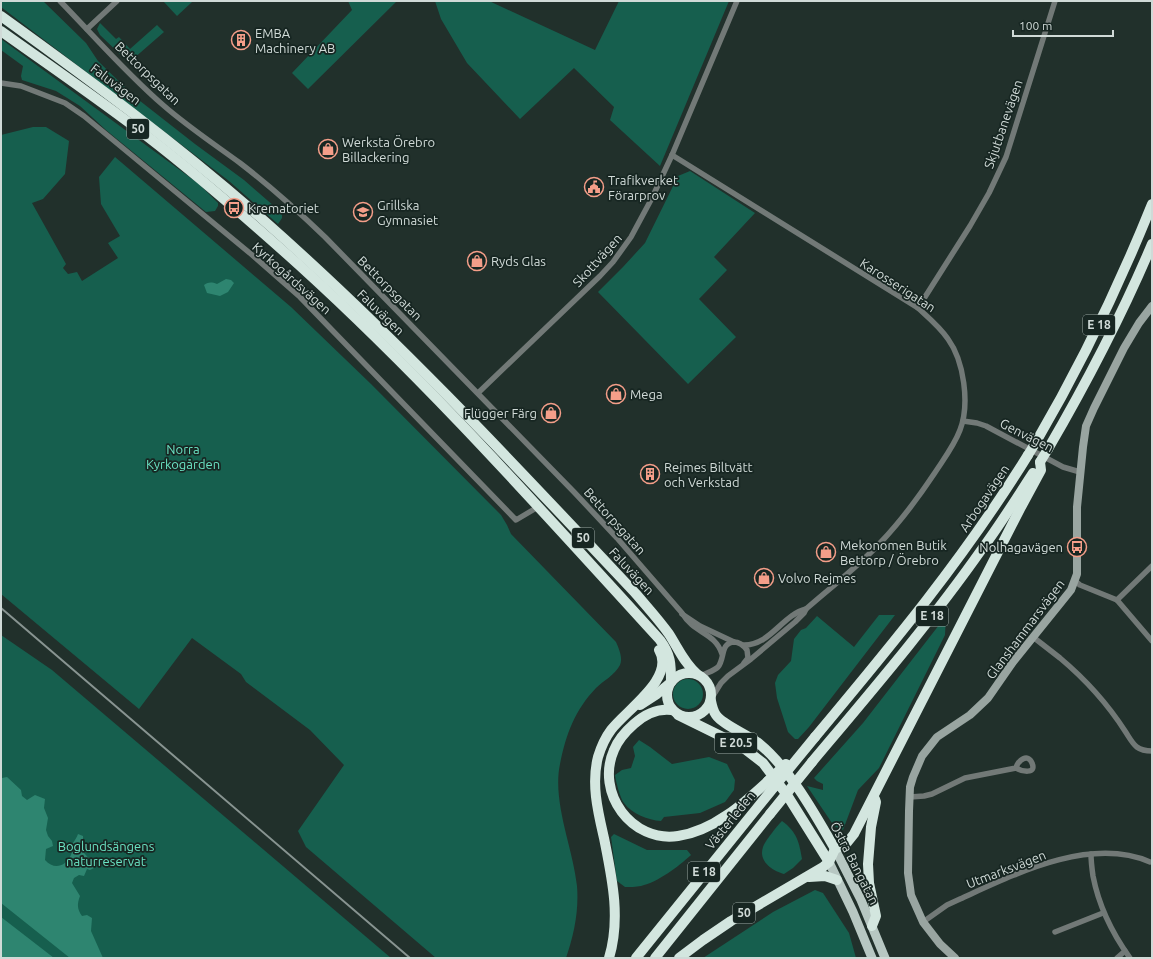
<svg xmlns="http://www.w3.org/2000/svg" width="1153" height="959" font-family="Ubuntu,sans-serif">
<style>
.green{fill:#165f4e}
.water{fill:#2e8570}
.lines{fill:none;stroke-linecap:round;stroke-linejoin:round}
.street{stroke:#727977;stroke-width:5.5}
.secondary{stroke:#99a5a1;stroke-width:8}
.primary{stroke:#b7c7c2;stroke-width:9}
.highway{stroke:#d3e6df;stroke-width:10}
.rail{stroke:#889491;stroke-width:2}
.highway-bridge{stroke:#d3e6df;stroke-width:10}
.labels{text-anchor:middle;stroke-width:3.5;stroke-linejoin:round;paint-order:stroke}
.shield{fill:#172622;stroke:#98a4a1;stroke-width:1}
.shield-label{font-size:12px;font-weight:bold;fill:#d0dad7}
.poi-label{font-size:13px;fill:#d0dad7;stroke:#172622;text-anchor:start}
.street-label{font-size:13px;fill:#d0dad7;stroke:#172622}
.park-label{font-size:13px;fill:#6ae3c3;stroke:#172622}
</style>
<rect width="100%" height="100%" fill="#21302b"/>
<!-- green -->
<g class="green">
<path d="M 1,1 L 43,1 L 86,43 L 98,61 L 135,97 L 195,144 L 244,180 L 282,213 L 282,218 L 278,224 L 229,181 L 1,7 Z"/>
<path d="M 163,1 L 191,1 L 192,2 L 177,16 Z"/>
<path d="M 348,1 L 397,1 L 308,89 L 292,73 L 352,10 Z"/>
<path d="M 435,1 L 489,1 L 595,50 L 619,1 L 729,1 L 660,166 L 610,120 L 614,107 L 574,68 L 520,119 L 467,63 L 441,19 Z"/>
<path d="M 100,23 L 116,39 L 119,37 L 130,49 L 157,25 L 164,32 L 133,59 L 128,61 L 126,60 L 100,35 L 97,29 Z"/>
<path d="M 1,39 L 199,184 L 218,203 L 218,206 L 215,211 L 206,212 L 106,130 L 80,106 L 56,91 L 22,80 L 21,76 L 23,66 L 1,50 Z"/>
<path d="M 33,127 L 46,127 L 69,141 L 65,174 L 43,199 L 32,203 L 66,264 L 63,268 L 68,274 L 77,272 L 82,281 L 118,258 L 108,243 L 120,236 L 101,204 L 99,177 L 115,157 L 291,307 L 371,384 L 501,515 L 507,525 L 511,534 L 616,642 C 619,649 623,658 620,665 C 615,675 603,681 596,688 C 575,710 566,734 560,764 C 552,802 573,848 577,886 C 579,911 574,935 566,958 L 436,958 L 306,847 L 298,831 L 344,765 L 310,730 L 246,682 L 241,674 L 192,638 L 139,709 L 1,594 L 1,135 Z"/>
<path d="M 690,171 L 755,213 L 714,257 L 727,270 L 699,299 L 736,337 L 688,384 L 598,292 L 623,267 L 645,243 L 678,176 Z"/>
<path d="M 879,615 L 895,615 L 809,727 L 798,739 L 795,739 L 788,732 L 777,698 L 775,683 L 778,675 L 791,661 L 794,639 L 801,630 L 806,628 L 817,616 L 854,647 Z"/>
<path d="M 946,616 L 945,635 L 879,768 L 858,790 L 843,830 L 834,826 L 807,786 L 823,790 L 823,784 L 817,781 L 814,778 L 863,723 Z"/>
<path d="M 1,635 L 52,670 L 391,958 L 1,958 Z"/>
<circle cx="688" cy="694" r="15"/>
<path d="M 639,740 L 650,747 L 672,764 L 709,757 L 727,764 L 735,780 L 734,790 L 725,802 L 700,813 L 664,817 L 661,821 C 648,820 632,814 624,803 C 620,798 616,782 615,775 L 622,770 L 631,768 L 635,756 L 633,747 Z"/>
<path d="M 782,821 C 797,832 799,842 802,859 L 793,868 L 784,874 C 773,871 758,862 763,847 C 765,841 777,826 782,821 Z"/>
<path d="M 614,834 L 647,850 L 687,850 L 691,855 C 678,867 658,882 641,886 C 636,887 630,887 625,887 L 617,881 L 611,837 Z"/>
<path d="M 815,890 L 823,893 L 849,933 L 856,958 L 703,958 L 773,912 Z"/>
</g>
<!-- water -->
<g class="water">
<path d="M 226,279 L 231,280 L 234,283 L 228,292 L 220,296 L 207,293 L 204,285 C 209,282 211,282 217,284 Z"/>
<path d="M 7,777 L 21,790 L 22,796 L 27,800 L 35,795 L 45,799 L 44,808 L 48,818 L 46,830 L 48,836 L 52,841 L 53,846 L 46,849 L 45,860 C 54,870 65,867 71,855 C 73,851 72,847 73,843 C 75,840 77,837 78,834 L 83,836 L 84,853 L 94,864 L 94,868 L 90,870 L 87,869 L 84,876 L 79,875 L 74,878 L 72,883 L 80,896 C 77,904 77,909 82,916 L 87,915 L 92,918 L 91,931 L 103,958 L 70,958 L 1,903 L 1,780 L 2,778 Z"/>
<path d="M 1,917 L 54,958 L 1,958 Z"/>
</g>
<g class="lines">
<!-- street -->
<g class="street">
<path d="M 60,1 C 94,36 126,73 163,105 C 187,126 214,144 240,163 C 270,186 298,211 325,237 L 574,492 L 617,538 L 682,613 C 694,634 715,632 722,654"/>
<path d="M 87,29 L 117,1"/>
<path d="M 1,83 L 21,86 L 65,103 L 84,116 L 251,254 L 300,297 L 516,520 L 538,507"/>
<path d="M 672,155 L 918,308 C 929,318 940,327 948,339 C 964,361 970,404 960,430 C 954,446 943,460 934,474 C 918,498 901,521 881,542 C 859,566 831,587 806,609 L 804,613 L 795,622 L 751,659 L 728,676 L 721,683 L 711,699"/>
<path d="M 918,308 L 970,226 L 989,193 L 1006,157 L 1055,1"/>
<path d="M 478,393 L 600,276 L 613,262 L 631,237 L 652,198 L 672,155 L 737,1"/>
<path d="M 963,421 L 977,423 L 986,426 L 1063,467 L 1080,472"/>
<path d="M 1075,581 L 1080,585 L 1117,600 L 1152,641"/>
<path d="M 1117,600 L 1152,566"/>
<path d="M 682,614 L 700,626 L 734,642"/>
<path d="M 1033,637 C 1042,644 1051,651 1060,658 C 1085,679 1107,703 1125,731 C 1133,743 1135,751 1152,751"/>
<path d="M 743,645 C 770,646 782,615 806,609"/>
<path d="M 701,676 C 706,673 714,671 718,667 C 725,659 720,643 734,642 C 740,642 744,646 747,650 L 748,658 L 744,663"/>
<path d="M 910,797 L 924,796 L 932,794 L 965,778 L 1016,768 C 1018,760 1028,753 1032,763 C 1037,775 1021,771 1016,768"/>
<path d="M 1091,854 C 1091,862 1092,869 1093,876 C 1099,907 1112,933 1130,958"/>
<path d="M 923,922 L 947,905 L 960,899 C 1015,874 1090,836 1150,862"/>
<path d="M 1055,932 L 1103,913"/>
<path d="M 1117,958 L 1125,951"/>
</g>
<!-- secondary -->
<path class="secondary" d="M 955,958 L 940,944 L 923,922 L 911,895 L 908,873 L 909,811 L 910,787 L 913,777 L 922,756 L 937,737 L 970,715 L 988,698 L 1013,662 L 1071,590 L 1077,574 L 1077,507 L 1083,447 L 1086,426 L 1094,408 L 1124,348 L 1139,323 L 1152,306"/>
<!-- primary -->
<g class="primary">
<path d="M 835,849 L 861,900 L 885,958"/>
<path d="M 829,862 L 853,912 L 872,958"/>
</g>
<!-- highway -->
<g class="highway">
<path d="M 1,16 C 90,80 178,145 261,218 C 394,335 516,466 637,595 C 648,608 659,620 669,634 C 678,648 684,663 697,674"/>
<path d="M 1,31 C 50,66 100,100 148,137 C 200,177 250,221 299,265 C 428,382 543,512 660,640 C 671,655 671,664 671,682"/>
<path d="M 1036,442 C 1081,365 1119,286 1152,204"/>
<path d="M 1048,449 C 1087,382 1122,315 1152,244"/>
<circle cx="689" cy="695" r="22"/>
<path d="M 711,701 C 712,706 713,711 716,715 C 722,724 746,734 757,742 C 789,767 815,814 835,849"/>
<path d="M 640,705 L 657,694 L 669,684"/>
<path d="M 672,710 C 657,708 645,714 634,724 C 626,731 618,740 614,750 C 595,793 632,843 678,836 C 713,831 743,804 768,781"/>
<path d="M 678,715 L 741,746 L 763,763 L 787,795 L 829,862"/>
<path d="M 815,737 C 892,645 965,557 1028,455"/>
<path d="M 812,762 C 870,693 930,623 982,549 C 1000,525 1016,499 1033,473"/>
<path d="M 809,877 L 825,876 L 837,880"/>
<path d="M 872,926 L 876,916 L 869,883 L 868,864 L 871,827 L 876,802 L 875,799"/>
<path d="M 609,958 C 621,918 612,878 604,838 C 598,812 591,784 598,757 C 601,747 605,738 611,730 C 626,710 676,678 659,650"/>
<path d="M 636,958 L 774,787"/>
<path d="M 655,958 L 770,814"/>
<path d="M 679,958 L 703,940 L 731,921 L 823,867 L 829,862 L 835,849 L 846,844 L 854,834 L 1021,507 L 1041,470 L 1040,462"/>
</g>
<!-- rail -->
<path class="rail" d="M 1,608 L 410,958"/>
<!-- highway-bridge -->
<g class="highway-bridge">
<path d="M 1028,455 L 1036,442"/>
<path d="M 1040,462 L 1048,449"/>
<path d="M 768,781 L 786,764"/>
<path d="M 774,787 L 815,737"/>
<path d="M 770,814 L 812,762"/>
</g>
</g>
<!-- icons -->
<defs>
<g id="building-ring" transform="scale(1)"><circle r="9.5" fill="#172622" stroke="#f49e89" stroke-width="1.5"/><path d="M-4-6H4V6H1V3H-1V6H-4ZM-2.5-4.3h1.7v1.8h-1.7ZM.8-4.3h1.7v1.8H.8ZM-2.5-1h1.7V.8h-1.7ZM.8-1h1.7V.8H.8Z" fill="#f49e89"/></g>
<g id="shop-ring" transform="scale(1)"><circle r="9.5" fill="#172622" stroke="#f49e89" stroke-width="1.5"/><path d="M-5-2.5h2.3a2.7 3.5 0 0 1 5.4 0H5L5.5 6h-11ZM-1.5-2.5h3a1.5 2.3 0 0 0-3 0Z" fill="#f49e89"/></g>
<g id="civic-ring" transform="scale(1)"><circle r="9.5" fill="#172622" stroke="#f49e89" stroke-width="1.5"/><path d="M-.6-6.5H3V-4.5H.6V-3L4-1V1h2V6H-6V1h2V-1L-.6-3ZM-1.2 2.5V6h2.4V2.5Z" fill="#f49e89"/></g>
<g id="bus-ring" transform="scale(1)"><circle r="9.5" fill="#172622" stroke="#f49e89" stroke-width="1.5"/><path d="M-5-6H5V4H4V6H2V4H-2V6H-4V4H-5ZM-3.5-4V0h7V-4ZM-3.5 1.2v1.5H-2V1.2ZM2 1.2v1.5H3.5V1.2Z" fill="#f49e89"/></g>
<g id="school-ring" transform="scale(1)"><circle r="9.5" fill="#172622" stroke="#f49e89" stroke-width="1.5"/><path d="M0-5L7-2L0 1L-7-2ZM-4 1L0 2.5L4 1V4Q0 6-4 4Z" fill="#f49e89"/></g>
</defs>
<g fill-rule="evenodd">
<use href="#building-ring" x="241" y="40"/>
<use href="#shop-ring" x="328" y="149"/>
<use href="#civic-ring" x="594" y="187"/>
<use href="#bus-ring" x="234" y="208"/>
<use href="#school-ring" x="363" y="212"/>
<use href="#shop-ring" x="477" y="261"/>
<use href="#shop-ring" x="616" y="394"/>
<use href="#shop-ring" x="551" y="413"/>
<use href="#building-ring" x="650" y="474"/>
<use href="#bus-ring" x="1077" y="547"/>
<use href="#shop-ring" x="826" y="552"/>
<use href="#shop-ring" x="764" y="578"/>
</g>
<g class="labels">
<!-- shield labels -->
<g class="shield">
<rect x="127" y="119" width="22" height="20" rx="3"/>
<rect x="1083" y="315" width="32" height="20" rx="3"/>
<rect x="572" y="528" width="22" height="20" rx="3"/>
<rect x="916" y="606" width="32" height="20" rx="3"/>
<rect x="715" y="733" width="42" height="20" rx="3"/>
<rect x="688" y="862" width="32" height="20" rx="3"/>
<rect x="733" y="903" width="22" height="20" rx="3"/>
</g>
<g class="shield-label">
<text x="138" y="133">50</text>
<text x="1099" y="329">E 18</text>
<text x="583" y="542">50</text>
<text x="932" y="620">E 18</text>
<text x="736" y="747">E 20.5</text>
<text x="704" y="876">E 18</text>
<text x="744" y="917">50</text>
</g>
<!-- poi labels -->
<g class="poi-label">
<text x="255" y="38">EMBA<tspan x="255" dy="15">Machinery AB</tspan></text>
<text x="342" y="147">Werksta Örebro<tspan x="342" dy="15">Billackering</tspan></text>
<text x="608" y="185">Trafikverket<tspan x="608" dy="15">Förarprov</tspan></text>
<text x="377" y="210">Grillska<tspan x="377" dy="15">Gymnasiet</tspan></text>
<text x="248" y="213">Krematoriet</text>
<text x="491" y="266">Ryds Glas</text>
<text x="630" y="399">Mega</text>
<text x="537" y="418" text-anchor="end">Flügger Färg</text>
<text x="664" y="472">Rejmes Biltvätt<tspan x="664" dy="15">och Verkstad</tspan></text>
<text x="840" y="550">Mekonomen Butik<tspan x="840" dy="15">Bettorp / Örebro</tspan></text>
<text x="1063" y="552" text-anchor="end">Nolhagavägen</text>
<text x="778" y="583">Volvo Rejmes</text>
</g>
<!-- street labels -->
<g class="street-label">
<text transform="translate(148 73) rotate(44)" y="5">Bettorpsgatan</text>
<text transform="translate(116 84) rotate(37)" y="5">Faluvägen</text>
<text transform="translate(1003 124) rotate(-71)" y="5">Skjutbanevägen</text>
<text transform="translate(597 260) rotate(-48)" y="5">Skottvägen</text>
<text transform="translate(292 278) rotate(42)" y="5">Kyrkogårdsvägen</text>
<text transform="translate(898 285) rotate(33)" y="5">Karosserigatan</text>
<text transform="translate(390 288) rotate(45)" y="5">Bettorpsgatan</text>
<text transform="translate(381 312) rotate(44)" y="5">Faluvägen</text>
<text transform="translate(1027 435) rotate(27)" y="5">Genvägen</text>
<text transform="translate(984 498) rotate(-56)" y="5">Arbogavägen</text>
<text transform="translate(615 521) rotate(48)" y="5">Bettorpsgatan</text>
<text transform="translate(632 571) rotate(47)" y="5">Faluvägen</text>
<text transform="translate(1025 629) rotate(-53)" y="5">Glanshammarsvägen</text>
<text transform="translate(730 820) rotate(-51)" y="5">Västerleden</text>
<text transform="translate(855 863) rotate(63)" y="5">Östra Bangatan</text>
<text transform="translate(1006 869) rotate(-21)" y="5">Utmarksvägen</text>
</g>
<!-- park labels -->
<g class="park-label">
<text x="183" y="454">Norra<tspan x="183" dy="15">Kyrkogården</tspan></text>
<text x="106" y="851">Boglundsängens<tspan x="106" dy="15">naturreservat</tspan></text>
</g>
</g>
<!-- border -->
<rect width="1153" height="959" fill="none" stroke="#d0dad7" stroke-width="4"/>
<!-- scale -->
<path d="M1013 30v6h100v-6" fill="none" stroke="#d0dad7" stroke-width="2"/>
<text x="1019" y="30" font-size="12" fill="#d0dad7" stroke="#172622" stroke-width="3" paint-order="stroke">100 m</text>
</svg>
